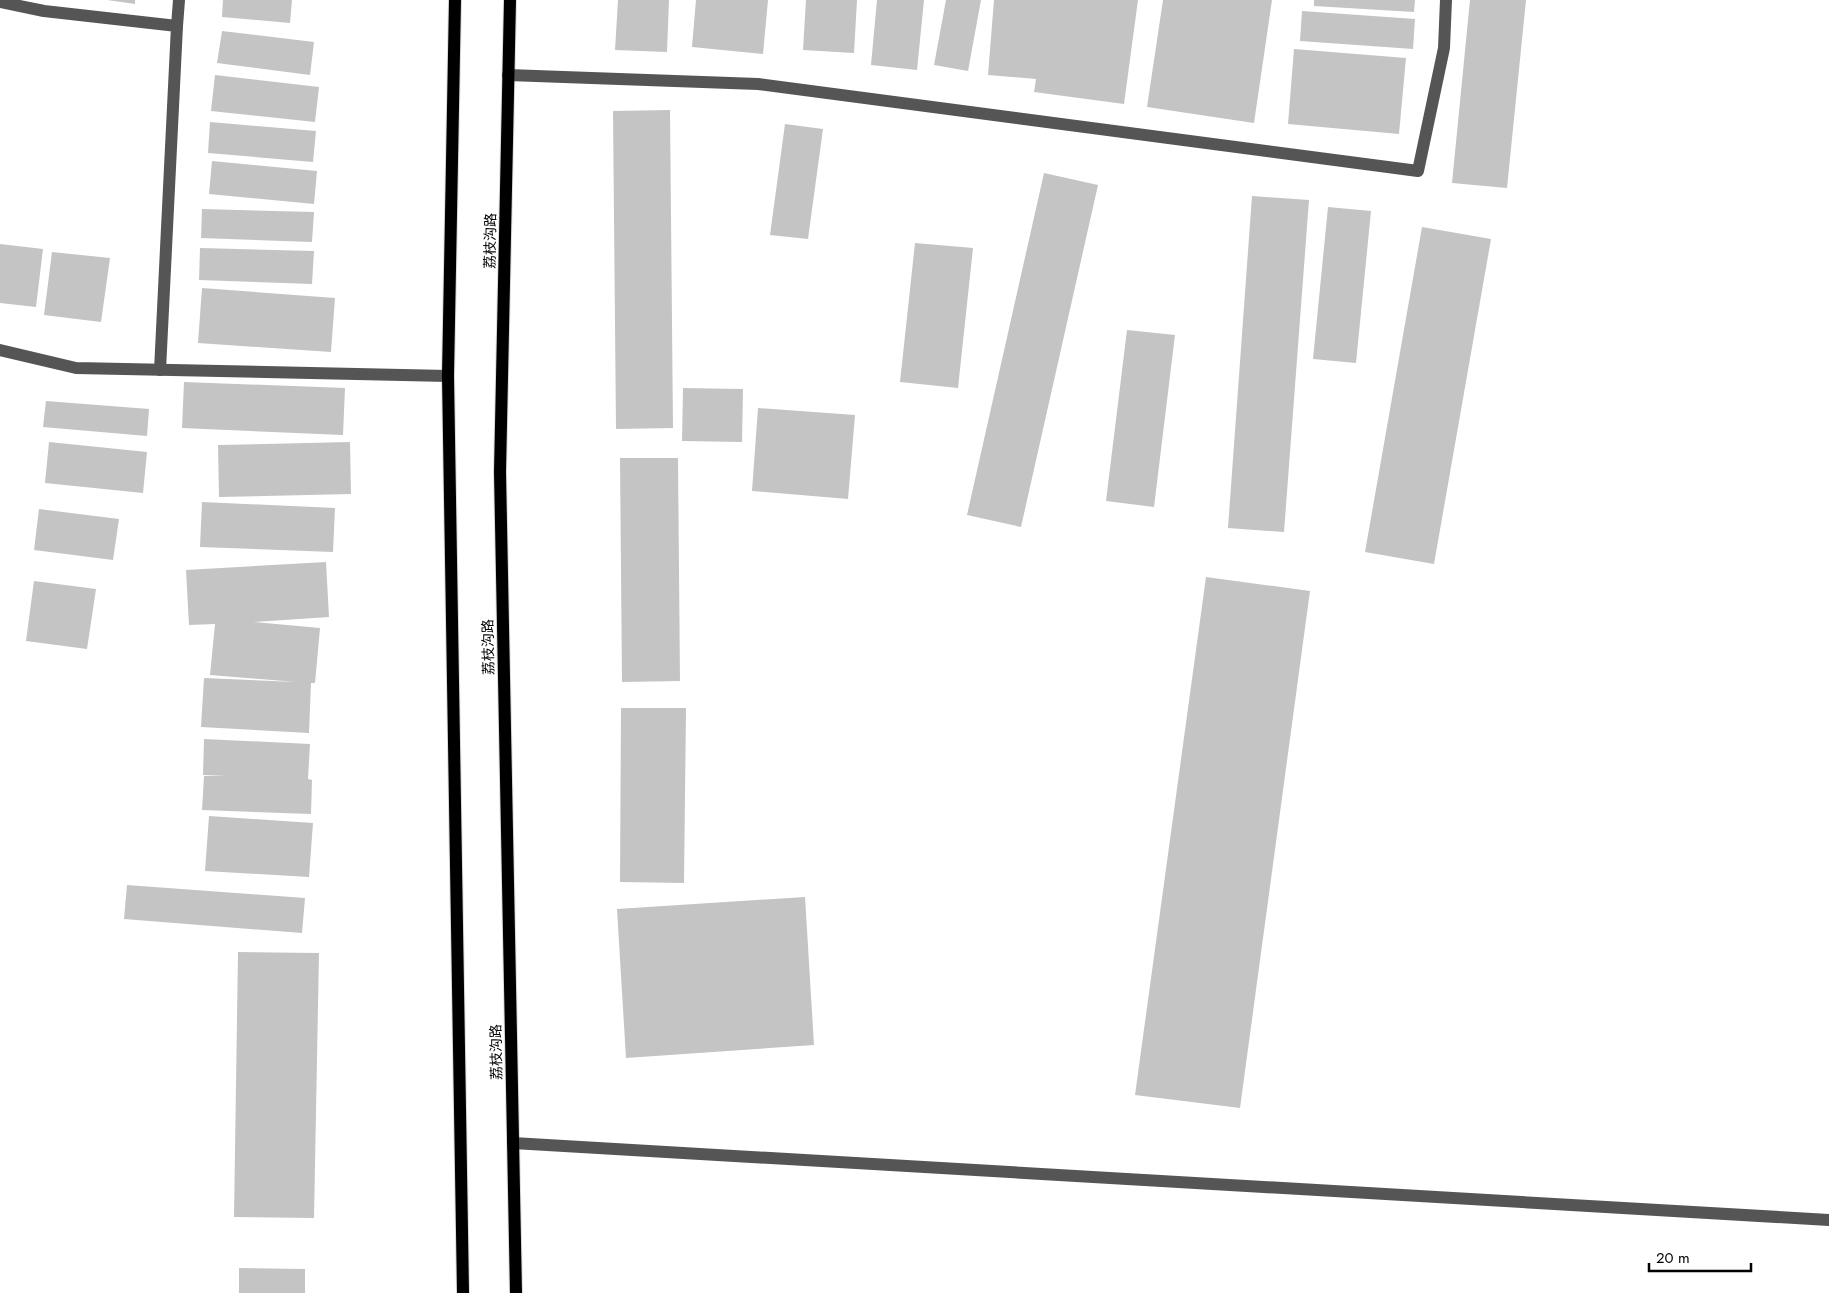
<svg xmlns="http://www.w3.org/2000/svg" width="1829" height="1293" font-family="Jost,'Noto Sans SC',sans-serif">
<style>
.building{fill:#c4c4c4}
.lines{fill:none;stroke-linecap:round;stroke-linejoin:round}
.major-casing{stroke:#dbdbdb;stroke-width:14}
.minor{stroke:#555;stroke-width:12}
.major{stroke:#000;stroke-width:12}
.labels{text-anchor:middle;stroke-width:4;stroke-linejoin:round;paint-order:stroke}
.street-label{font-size:14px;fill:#000;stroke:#fff}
</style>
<rect width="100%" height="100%" fill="#fff"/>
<!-- building -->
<g class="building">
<path d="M 107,0 L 135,0 L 135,4 Z"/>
<path d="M 223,0 L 292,0 L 290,23 L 222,17 Z"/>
<path d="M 618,0 L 669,0 L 667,52 L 615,50 Z"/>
<path d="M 696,0 L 768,0 L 763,54 L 692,47 Z"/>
<path d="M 806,0 L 857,0 L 854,53 L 803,50 Z"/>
<path d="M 877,0 L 924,0 L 917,70 L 871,65 Z"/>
<path d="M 946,0 L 981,0 L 968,71 L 934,65 Z"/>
<path d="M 994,0 L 1138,0 L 1124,104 L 1034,92 L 1036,79 L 988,75 Z"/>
<path d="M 1163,0 L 1272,0 L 1254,123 L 1147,107 Z"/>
<path d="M 1314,0 L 1415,0 L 1414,12 L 1314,6 Z"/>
<path d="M 1470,0 L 1526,0 L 1507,188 L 1452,183 Z"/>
<path d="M 1302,11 L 1415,19 L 1413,49 L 1300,41 Z"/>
<path d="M 222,31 L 314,42 L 310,75 L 217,63 Z"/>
<path d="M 1294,49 L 1406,58 L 1399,134 L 1288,124 Z"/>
<path d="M 215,75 L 319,87 L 315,122 L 211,111 Z"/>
<path d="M 670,110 L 673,428 L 616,429 L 613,111 Z"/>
<path d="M 210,122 L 316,131 L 313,162 L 208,153 Z"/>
<path d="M 785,124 L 823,129 L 808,239 L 770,235 Z"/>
<path d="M 212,161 L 317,171 L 314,204 L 209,194 Z"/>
<path d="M 1044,173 L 1098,185 L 1021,527 L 967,515 Z"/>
<path d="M 1252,196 L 1309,200 L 1284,532 L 1228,528 Z"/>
<path d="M 1328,207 L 1371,211 L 1356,363 L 1313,359 Z"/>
<path d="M 202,209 L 314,212 L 312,242 L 201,238 Z"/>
<path d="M 1422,227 L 1491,239 L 1434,564 L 1365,552 Z"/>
<path d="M 915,243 L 973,248 L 958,388 L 900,382 Z"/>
<path d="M 0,244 L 43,249 L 36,307 L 0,303 Z"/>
<path d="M 200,248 L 314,251 L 312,284 L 199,280 Z"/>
<path d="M 52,252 L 110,258 L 101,322 L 44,315 Z"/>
<path d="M 202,288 L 335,298 L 331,352 L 198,343 Z"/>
<path d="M 1127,330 L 1175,335 L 1154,507 L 1106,501 Z"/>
<path d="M 184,382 L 345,388 L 343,435 L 182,428 Z"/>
<path d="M 683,388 L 743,389 L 742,442 L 682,441 Z"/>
<path d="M 46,401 L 149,409 L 147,436 L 43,427 Z"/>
<path d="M 758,408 L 855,415 L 848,499 L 752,491 Z"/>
<path d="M 49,442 L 147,452 L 143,493 L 45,483 Z"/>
<path d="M 350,442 L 351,494 L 219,497 L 218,445 Z"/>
<path d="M 620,458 L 678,458 L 680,681 L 622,682 Z"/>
<path d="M 202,502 L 335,508 L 333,552 L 200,547 Z"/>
<path d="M 39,509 L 119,519 L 113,560 L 34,550 Z"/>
<path d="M 326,562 L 329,617 L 253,622 L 320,628 L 315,683 L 311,683 L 309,733 L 201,727 L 204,678 L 296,682 L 210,675 L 215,624 L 189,625 L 186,570 Z"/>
<path d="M 1206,577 L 1310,591 L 1240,1108 L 1135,1095 Z"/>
<path d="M 34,581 L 96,589 L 87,649 L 26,641 Z"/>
<path d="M 621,708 L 686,708 L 684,883 L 620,882 Z"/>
<path d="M 204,739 L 310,744 L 308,779 L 312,780 L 311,814 L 202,810 L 204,776 L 226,776 L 203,775 Z"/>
<path d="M 209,816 L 313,823 L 309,877 L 205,871 Z"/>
<path d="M 127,885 L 305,898 L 302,933 L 124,919 Z"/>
<path d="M 805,897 L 814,1045 L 626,1058 L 617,909 Z"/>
<path d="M 238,952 L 319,953 L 314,1218 L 234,1217 Z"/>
<path d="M 239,1268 L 305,1269 L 305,1293 L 239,1293 Z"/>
</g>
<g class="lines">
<!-- major casing -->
<g class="major-casing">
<g id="major">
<path d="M 455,0 L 448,376 L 463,1293"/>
<path d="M 510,0 L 500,472 L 516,1293"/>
</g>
</g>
<!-- minor -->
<g class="minor">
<path d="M 0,2 L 44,11 L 177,26 L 160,370"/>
<path d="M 177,26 L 179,0"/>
<path d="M 508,75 L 758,84 L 1418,171 L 1444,48 L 1446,0"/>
<path d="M 0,350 L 76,368 L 448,376"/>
<path d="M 513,1143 L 1829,1220"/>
</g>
<!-- major -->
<use href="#major" class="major"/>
</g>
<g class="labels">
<!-- street labels -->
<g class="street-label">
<text transform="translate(490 241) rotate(-89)" y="5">荔枝沟路</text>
<text transform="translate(488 647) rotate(-91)" y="5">荔枝沟路</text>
<text transform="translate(496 1052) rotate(-91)" y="5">荔枝沟路</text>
</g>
</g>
<!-- scale -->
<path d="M1649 1263v8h102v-8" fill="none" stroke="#000000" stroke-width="2.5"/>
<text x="1656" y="1263" font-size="15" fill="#000000" stroke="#ffffff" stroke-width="4" paint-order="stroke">20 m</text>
</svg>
